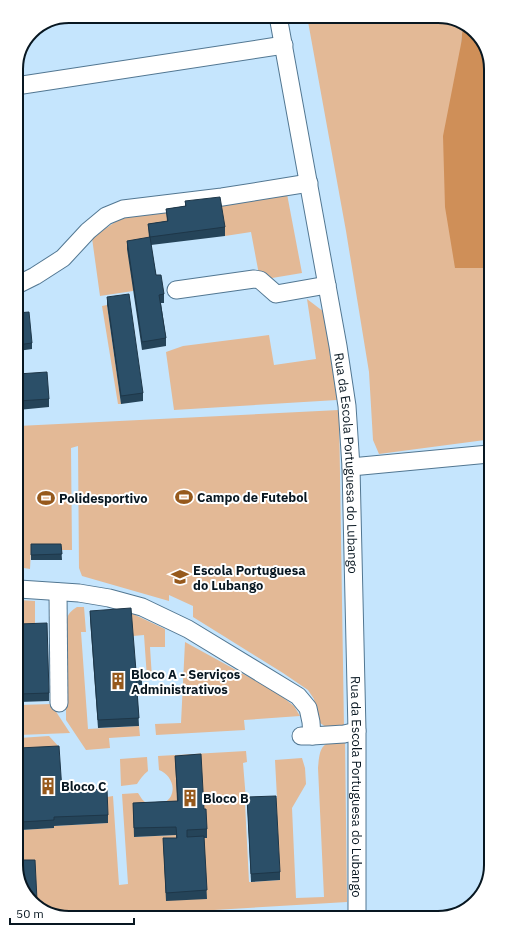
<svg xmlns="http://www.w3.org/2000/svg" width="507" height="934" font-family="'IBM Plex Sans',sans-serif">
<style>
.green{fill:#e3b996;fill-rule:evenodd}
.forest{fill:#cf8f58}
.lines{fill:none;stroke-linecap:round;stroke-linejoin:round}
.minor-casing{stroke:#527792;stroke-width:19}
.minor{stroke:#fff;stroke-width:17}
.wall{fill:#254459}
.building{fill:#2b4f68;stroke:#1e3749}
.labels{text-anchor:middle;stroke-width:4;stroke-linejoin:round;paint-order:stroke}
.street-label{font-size:13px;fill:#081721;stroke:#fff}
.poi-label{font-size:13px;font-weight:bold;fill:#081721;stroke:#fff;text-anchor:start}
.rim{fill:none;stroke:#081721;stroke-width:2}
</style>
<rect width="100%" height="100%" fill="#c5e5fd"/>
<!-- green -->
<g class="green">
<path d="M 307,16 L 442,16 L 463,24 L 461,44 L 455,268 L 488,268 L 489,439 L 485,440 L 379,454 L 373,440 L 369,372 L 346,231 Z"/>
<path d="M 287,194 L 302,273 L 260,280 L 251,232 L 225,236 L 168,230 L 150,246 L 133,291 L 100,296 L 92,238 L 125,215 Z"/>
<path d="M 307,299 L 324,312 L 337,400 L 174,410 L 166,352 L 183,346 L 269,335 L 274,365 L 316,359 Z"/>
<path d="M 107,305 L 121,404 L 118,404 L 102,306 Z"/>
<path d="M 339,410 L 344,728 L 326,727 L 320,723 L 316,713 L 314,699 L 308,690 L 283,673 L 193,617 L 193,606 L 169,595 L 169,601 L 82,576 L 79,568 L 78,446 L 71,448 L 72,550 L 31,550 L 30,569 L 24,568 L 19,569 L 18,426 Z"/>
<path d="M 19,600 L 35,601 L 35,629 L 19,629 Z"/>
<path d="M 77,607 L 84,607 L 86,632 L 81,632 L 88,729 L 139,726 L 140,736 L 109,738 L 110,748 L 86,750 L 66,720 L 66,626 C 67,615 68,613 77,607 Z"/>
<path d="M 131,613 L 165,629 L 165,647 L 150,647 L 152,678 L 147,678 L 144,635 L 133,636 Z"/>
<path d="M 185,642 L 276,692 L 294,706 L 300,716 L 244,720 L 245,730 L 156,735 L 155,724 L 181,723 Z"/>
<path d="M 51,704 L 70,733 L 19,735 L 19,705 Z"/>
<path d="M 49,736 L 60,748 L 19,750 L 19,738 Z"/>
<path d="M 345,740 L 347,902 L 80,918 L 66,918 L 39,909 L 37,906 L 20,869 L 20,830 L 54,828 L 54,826 L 108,823 L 107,797 L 113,796 L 119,885 L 128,884 L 122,794 L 138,793 C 145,804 145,804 158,803 C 160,803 163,803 165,802 C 167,801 170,798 171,796 C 176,785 169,774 159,770 L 158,756 L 246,751 L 247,762 L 243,763 L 246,800 L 245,803 L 249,882 L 280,880 L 276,798 L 277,798 L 275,760 L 302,758 L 305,768 L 306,784 L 292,808 L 296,898 L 324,897 L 318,768 C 320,745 322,742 345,740 ZM 178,809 L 207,838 L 187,838 L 177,846 L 176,835 L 134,837 Z"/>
<path d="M 147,757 L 148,771 C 143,775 140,779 137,784 L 121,786 L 120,759 Z"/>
</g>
<!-- forest -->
<path class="forest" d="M 463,24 L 470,27 L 487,49 L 488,268 L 455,268 L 445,207 L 443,136 L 461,44 Z"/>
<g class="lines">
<!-- minor casing -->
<g class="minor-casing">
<g id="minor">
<path id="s1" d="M 278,16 L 338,346 L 347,406 L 351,467 L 357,731 L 357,915"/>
<path d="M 16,86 L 284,45"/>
<path d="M 17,285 L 35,276 L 63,258 L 88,231 L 106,216 L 123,209 L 222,197 L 309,183"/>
<path d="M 176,290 L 254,279 L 260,280 L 276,294 L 327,285"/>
<path d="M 351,467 L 489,454"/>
<path d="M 19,589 L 79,593 L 109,598 L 142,607 L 188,629 L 298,696 L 308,708 L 311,722 L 312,736 L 301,736"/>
<path d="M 58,592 L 59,703"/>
<path d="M 312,736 L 344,734 L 357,731"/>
</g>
</g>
<!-- minor -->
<use href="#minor" class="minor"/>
</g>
<!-- wall -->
<g class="wall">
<path d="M 185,201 L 225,227 L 225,236 L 151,245 L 156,275 L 164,294 L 164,303 L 161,303 L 166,338 L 166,346 L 142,350 L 127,249 L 127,241 L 149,238 L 148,224 L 167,221 L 166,209 L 185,206 Z"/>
<path d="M 107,297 L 143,393 L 143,401 L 121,404 L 107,305 Z"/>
<path d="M 17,313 L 32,343 L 32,349 L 18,351 Z"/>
<path d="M 18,358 L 19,374 L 49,399 L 49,407 L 18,410 Z"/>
<path d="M 31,544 L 61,544 L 62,560 L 31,560 Z"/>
<path d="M 90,611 L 136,671 L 142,677 L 142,685 L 137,685 L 139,726 L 98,728 L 90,619 Z"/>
<path d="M 19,624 L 49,693 L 49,701 L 19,702 Z"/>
<path d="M 19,748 L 62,791 L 108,815 L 108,823 L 54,826 L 54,828 L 21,830 L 20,797 Z"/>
<path d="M 175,756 L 204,809 L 207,829 L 207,838 L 204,838 L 207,899 L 166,901 L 163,838 L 176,838 L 176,835 L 134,837 L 133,803 L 177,801 Z"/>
<path d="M 247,797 L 280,872 L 280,880 L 251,882 Z"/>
<path d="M 20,885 L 37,900 L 37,906 Z"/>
</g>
<!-- building -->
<g class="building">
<path d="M 220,197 L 225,227 L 150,237 L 148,224 L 168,221 L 166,209 L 186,206 L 185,201 Z"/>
<path d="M 150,237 L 156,275 L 161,275 L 164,294 L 159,295 L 166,338 L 142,342 L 127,241 Z"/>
<path d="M 129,294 L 143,393 L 121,396 L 107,297 Z"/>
<path d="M 29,312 L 32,343 L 17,345 L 17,313 Z"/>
<path d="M 18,358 L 19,371 L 18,371 Z"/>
<path d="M 47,372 L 49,399 L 18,401 L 18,374 Z"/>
<path d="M 31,544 L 61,544 L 62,554 L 31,555 Z"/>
<path d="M 131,608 L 136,671 L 142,671 L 142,677 L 136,677 L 139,718 L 98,720 L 90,611 Z"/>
<path d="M 47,623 L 49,693 L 19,694 L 19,624 Z"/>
<path d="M 59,746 L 62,791 L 107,789 L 108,815 L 54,817 L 54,820 L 21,822 L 20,788 L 19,748 Z"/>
<path d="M 201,754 L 204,809 L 206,809 L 207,829 L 187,830 L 187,837 L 204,836 L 207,890 L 166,893 L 163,838 L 177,838 L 176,827 L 134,828 L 133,803 L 178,801 L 175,756 Z"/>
<path d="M 276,796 L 280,872 L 251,874 L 247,797 Z"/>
<path d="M 20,860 L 35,860 L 37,900 L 32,900 L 20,885 Z"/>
</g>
<!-- icons -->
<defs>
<g id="stadium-bare" transform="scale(1.38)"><path d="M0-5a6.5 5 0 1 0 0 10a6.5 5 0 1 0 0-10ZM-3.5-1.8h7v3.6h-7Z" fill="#96591c" stroke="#fff" stroke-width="2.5" paint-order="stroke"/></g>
<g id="school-bare" transform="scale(1.38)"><path d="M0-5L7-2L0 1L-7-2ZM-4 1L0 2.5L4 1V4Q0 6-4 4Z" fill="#96591c" stroke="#fff" stroke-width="2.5" paint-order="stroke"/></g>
<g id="building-bare" transform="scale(1.38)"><path d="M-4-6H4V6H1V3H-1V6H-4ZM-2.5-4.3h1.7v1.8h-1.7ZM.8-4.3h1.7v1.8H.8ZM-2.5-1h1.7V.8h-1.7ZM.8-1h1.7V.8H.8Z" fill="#96591c" stroke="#fff" stroke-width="2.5" paint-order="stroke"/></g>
</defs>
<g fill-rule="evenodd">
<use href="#stadium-bare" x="184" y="497"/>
<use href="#stadium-bare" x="46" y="498"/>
<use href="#school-bare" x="180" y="577"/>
<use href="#building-bare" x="118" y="681"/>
<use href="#building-bare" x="48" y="786"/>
<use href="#building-bare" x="190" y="798"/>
</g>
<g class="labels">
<!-- street labels -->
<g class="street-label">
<text dy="5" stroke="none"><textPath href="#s1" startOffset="453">Rua da Escola Portuguesa do Lubango</textPath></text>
<text dy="5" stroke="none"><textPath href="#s1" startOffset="777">Rua da Escola Portuguesa do Lubango</textPath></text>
</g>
<!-- poi labels -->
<g class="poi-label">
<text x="197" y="502">Campo de Futebol</text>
<text x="59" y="503">Polidesportivo</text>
<text x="193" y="575">Escola Portuguesa<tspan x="193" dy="15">do Lubango</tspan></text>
<text x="131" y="679">Bloco A - Serviços<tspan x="131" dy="15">Administrativos</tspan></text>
<text x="61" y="791">Bloco C</text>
<text x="203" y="803">Bloco B</text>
</g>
</g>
<!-- crop -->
<path d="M0 0H507V934H0ZM69 23H438A46 46 0 0 1 484 69V865A46 46 0 0 1 438 911H69A46 46 0 0 1 23 865V69A46 46 0 0 1 69 23Z" fill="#fff" fill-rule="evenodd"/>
<path class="rim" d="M69 23H438A46 46 0 0 1 484 69V865A46 46 0 0 1 438 911H69A46 46 0 0 1 23 865V69A46 46 0 0 1 69 23Z"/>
<!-- scale -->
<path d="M10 918v6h124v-6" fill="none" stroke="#081721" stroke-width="2"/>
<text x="16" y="918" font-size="12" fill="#081721" stroke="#ffffff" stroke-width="3" paint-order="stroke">50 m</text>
</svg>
